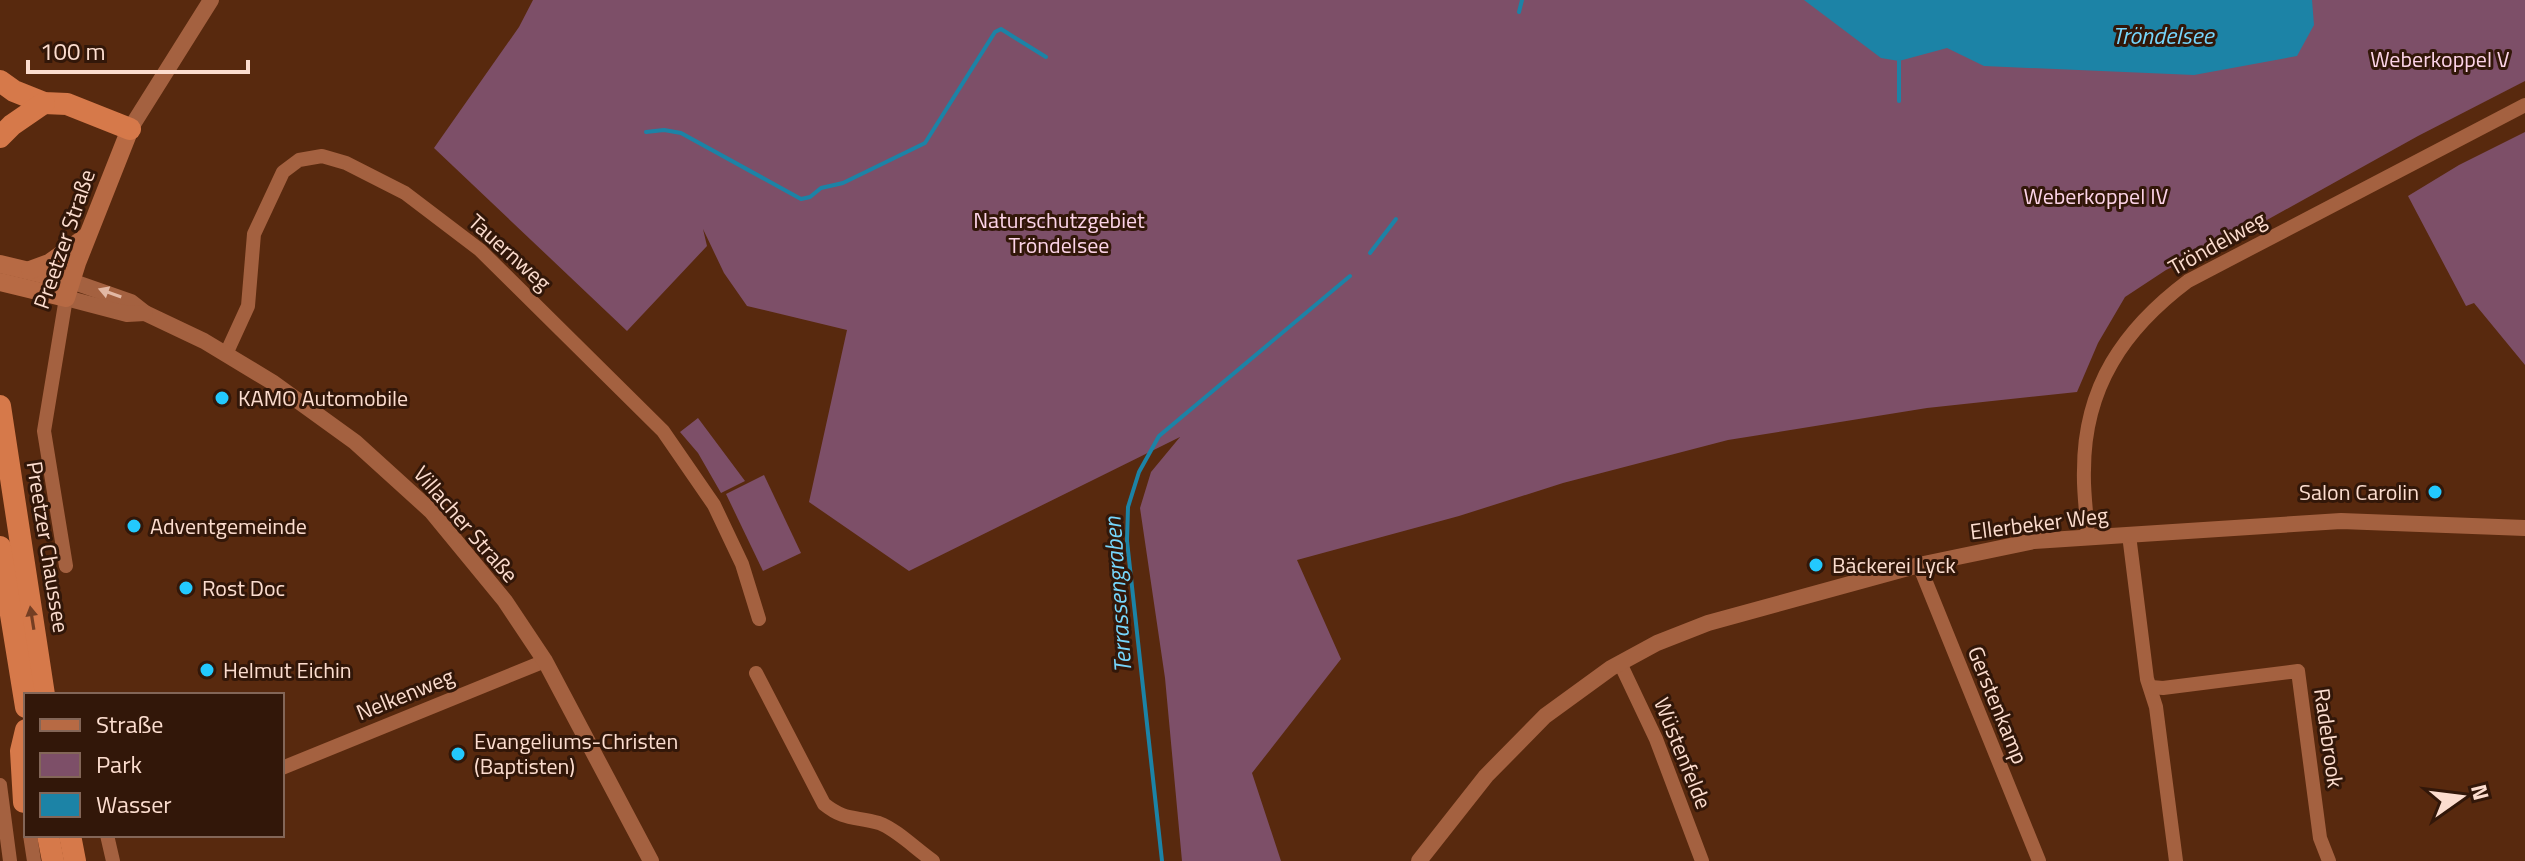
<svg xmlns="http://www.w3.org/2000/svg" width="2525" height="861" font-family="'Titillium Web',sans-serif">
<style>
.green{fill:#7d4f68}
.water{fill:#1c83a6}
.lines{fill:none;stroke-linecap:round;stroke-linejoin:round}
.stream{stroke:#1c83a6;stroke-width:4}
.minor{stroke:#a46140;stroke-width:14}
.tertiary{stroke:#a46140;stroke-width:16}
.secondary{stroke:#b76a44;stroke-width:18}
.trunk{stroke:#d6794a;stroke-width:22}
.oneway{fill:#e2b8a4}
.oneway2{fill:#743e23}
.poi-dot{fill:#23c9fe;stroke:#321709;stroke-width:3}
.labels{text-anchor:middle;stroke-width:6;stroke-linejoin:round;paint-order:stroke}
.park-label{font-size:22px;fill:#fdd4e8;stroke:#321709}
.street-label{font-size:22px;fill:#fcddcf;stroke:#321709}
.poi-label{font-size:22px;fill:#fcddcf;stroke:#321709;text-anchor:start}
.water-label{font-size:24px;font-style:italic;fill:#76d6fc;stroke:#321709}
</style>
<rect width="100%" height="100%" fill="#58290e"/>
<!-- green -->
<g class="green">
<path d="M 533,0 L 2525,0 L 2525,81 L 2418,136 L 2240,235 L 2166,270 L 2125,297 L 2098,343 L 2077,392 L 1927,408 L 1728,440 L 1563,483 L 1459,516 L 1297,560 L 1341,659 L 1252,773 L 1281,861 L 1182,861 L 1165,678 L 1140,508 L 1151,472 L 1180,437 L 909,571 L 809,502 L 847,330 L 747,306 L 724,273 L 703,229 L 707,246 L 627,331 L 434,148 L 519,27 Z"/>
<path d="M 2525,132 L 2525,365 L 2474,303 L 2466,306 L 2408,196 L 2459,165 Z"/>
<path d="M 698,418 L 745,481 L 721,493 L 698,453 L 680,432 Z"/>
<path d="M 764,475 L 801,553 L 763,571 L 726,494 Z"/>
</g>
<!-- water -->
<path class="water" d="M 1804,0 L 2312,0 L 2314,25 L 2297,56 L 2194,75 L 1984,66 L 1947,48 L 1899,61 L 1881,58 Z"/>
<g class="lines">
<!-- stream -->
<g class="stream">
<path d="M 1519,12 L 1522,0"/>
<path d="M 1899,101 L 1899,61"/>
<path d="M 646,132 L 664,130 L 681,133 L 801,199 L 810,197 L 821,188 L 843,183 L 925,143 L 995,32 L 1001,29 L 1046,57"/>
<path d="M 1370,253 L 1396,219"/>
<path d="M 1162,861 L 1127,541 L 1128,507 L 1139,472 L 1159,436 L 1350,276"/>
</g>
<!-- minor -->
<g class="minor">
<path d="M 226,354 L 248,306 L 254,234 L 283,172 L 299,160 L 322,156 L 346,163 L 405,193 L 480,250 L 663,431 L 714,505 L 742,564 L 759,619"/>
<path d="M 2129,535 L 2147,679 L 2156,707 L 2176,861"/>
<path d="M 2088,538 C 2087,515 2083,492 2084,470 C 2084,387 2124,329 2188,281 L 2525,105"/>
<path d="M 1919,565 L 2039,861"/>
<path d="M 66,566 L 44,431 L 66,298"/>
<path d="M 1620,663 L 1656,739 L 1702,861"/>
<path d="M 756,673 L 824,804 C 845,821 855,816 879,823 C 896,829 917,850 933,861"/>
<path d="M 2151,687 L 2163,688 L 2298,671 L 2320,838 L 2329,861"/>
<path d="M 282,768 L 545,661"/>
<path d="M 0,785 L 10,861"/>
<path d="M 30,835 L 34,861"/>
<path d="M 107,835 L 113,861"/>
</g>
<!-- tertiary -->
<g class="tertiary">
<path d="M 130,129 L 211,0"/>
<path d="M 71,281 L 131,302 L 145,313 L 204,341 L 272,382 L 355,442 L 431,511 L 505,601 L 545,661 L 651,861"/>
<path d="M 66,298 L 127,314 L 145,313"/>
<path d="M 1419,861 L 1486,776 L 1545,716 L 1611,668 L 1657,643 L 1708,623 L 1919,565 L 2034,541 L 2341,521 L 2525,528"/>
</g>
<!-- secondary -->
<g class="secondary">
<path d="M 0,264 L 71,281"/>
<path d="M 30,270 L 49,263 L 87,236"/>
<path d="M 0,282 L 66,298 L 77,263 L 130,129"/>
</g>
<!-- trunk -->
<g class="trunk">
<path d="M 0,81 L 14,91 L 44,103 L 67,104 L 130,129"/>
<path d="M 0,137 L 12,125 L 44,103"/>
<path d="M 0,406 L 44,695"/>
<path d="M 0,547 L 26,707"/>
<path d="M 24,802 L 21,751 L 26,730"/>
<path d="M 48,835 L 53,861"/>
<path d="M 70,835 L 75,861"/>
</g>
</g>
<!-- one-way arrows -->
<defs><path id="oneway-solid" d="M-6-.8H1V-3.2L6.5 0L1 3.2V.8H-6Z" transform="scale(2)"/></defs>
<use class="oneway" href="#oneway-solid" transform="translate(110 293) rotate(-160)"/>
<use class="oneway2" href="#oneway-solid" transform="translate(32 618) rotate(-99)"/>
<!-- markers -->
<g class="poi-dot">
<circle cx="222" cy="398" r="8"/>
<circle cx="2435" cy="492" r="8"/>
<circle cx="134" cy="526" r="8"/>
<circle cx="1816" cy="565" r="8"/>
<circle cx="186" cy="588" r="8"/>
<circle cx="207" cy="670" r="8"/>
<circle cx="458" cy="754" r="8"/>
</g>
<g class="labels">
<!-- park labels -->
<g class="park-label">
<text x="2440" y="67">Weberkoppel V</text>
<text x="2096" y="204">Weberkoppel IV</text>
<text x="1059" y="228">Naturschutzgebiet<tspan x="1059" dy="25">Tröndelsee</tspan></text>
</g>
<!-- street labels -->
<g class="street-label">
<text transform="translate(64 239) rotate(-71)" y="8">Preetzer Straße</text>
<text transform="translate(2217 243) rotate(-29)" y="8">Tröndelweg</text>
<text transform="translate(510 252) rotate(42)" y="8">Tauernweg</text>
<text transform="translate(2039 523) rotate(-7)" y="8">Ellerbeker Weg</text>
<text transform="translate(466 524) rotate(49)" y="8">Villacher Straße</text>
<text transform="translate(48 547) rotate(81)" y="8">Preetzer Chaussee</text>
<text transform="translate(405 694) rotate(-22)" y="8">Nelkenweg</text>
<text transform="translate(1998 705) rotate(68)" y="8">Gerstenkamp</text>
<text transform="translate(2329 738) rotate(82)" y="8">Radebrook</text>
<text transform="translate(1683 753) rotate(68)" y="8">Wüstenfelde</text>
</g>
<!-- poi labels -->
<g class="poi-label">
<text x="238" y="406">KAMO Automobile</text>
<text x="2419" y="500" text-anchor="end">Salon Carolin</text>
<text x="150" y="534">Adventgemeinde</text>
<text x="1832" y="573">Bäckerei Lyck</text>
<text x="202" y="596">Rost Doc</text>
<text x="223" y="678">Helmut Eichin</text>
<text x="474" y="749">Evangeliums-Christen<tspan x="474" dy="25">(Baptisten)</tspan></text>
</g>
<!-- water labels -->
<g class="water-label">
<text x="2163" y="44">Tröndelsee</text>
<text transform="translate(1118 595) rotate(-94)" y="8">Terrassengraben</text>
</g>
</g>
<!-- legend -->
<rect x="24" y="693" width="260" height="144" fill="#321709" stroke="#836658" stroke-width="2"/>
<rect x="40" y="719" width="40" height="12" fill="#b76a44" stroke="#836658" stroke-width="2"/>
<text x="96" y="733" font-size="24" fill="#fcddcf">Straße</text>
<rect x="40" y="753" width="40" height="24" fill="#7d4f68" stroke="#836658" stroke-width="2"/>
<text x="96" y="773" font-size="24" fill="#fcddcf">Park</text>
<rect x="40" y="793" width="40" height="24" fill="#1c83a6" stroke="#836658" stroke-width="2"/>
<text x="96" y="813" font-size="24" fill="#fcddcf">Wasser</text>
<!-- north arrow -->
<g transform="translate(2461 797) rotate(76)" stroke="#321709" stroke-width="6" paint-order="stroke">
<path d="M0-6L14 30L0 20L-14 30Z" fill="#fcddcf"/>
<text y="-12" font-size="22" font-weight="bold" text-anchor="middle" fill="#fcddcf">N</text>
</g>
<!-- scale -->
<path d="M28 60v12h220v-12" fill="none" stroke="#fcddcf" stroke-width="4"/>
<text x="40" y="60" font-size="24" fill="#fcddcf" stroke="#321709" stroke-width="6" paint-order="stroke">100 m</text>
</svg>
